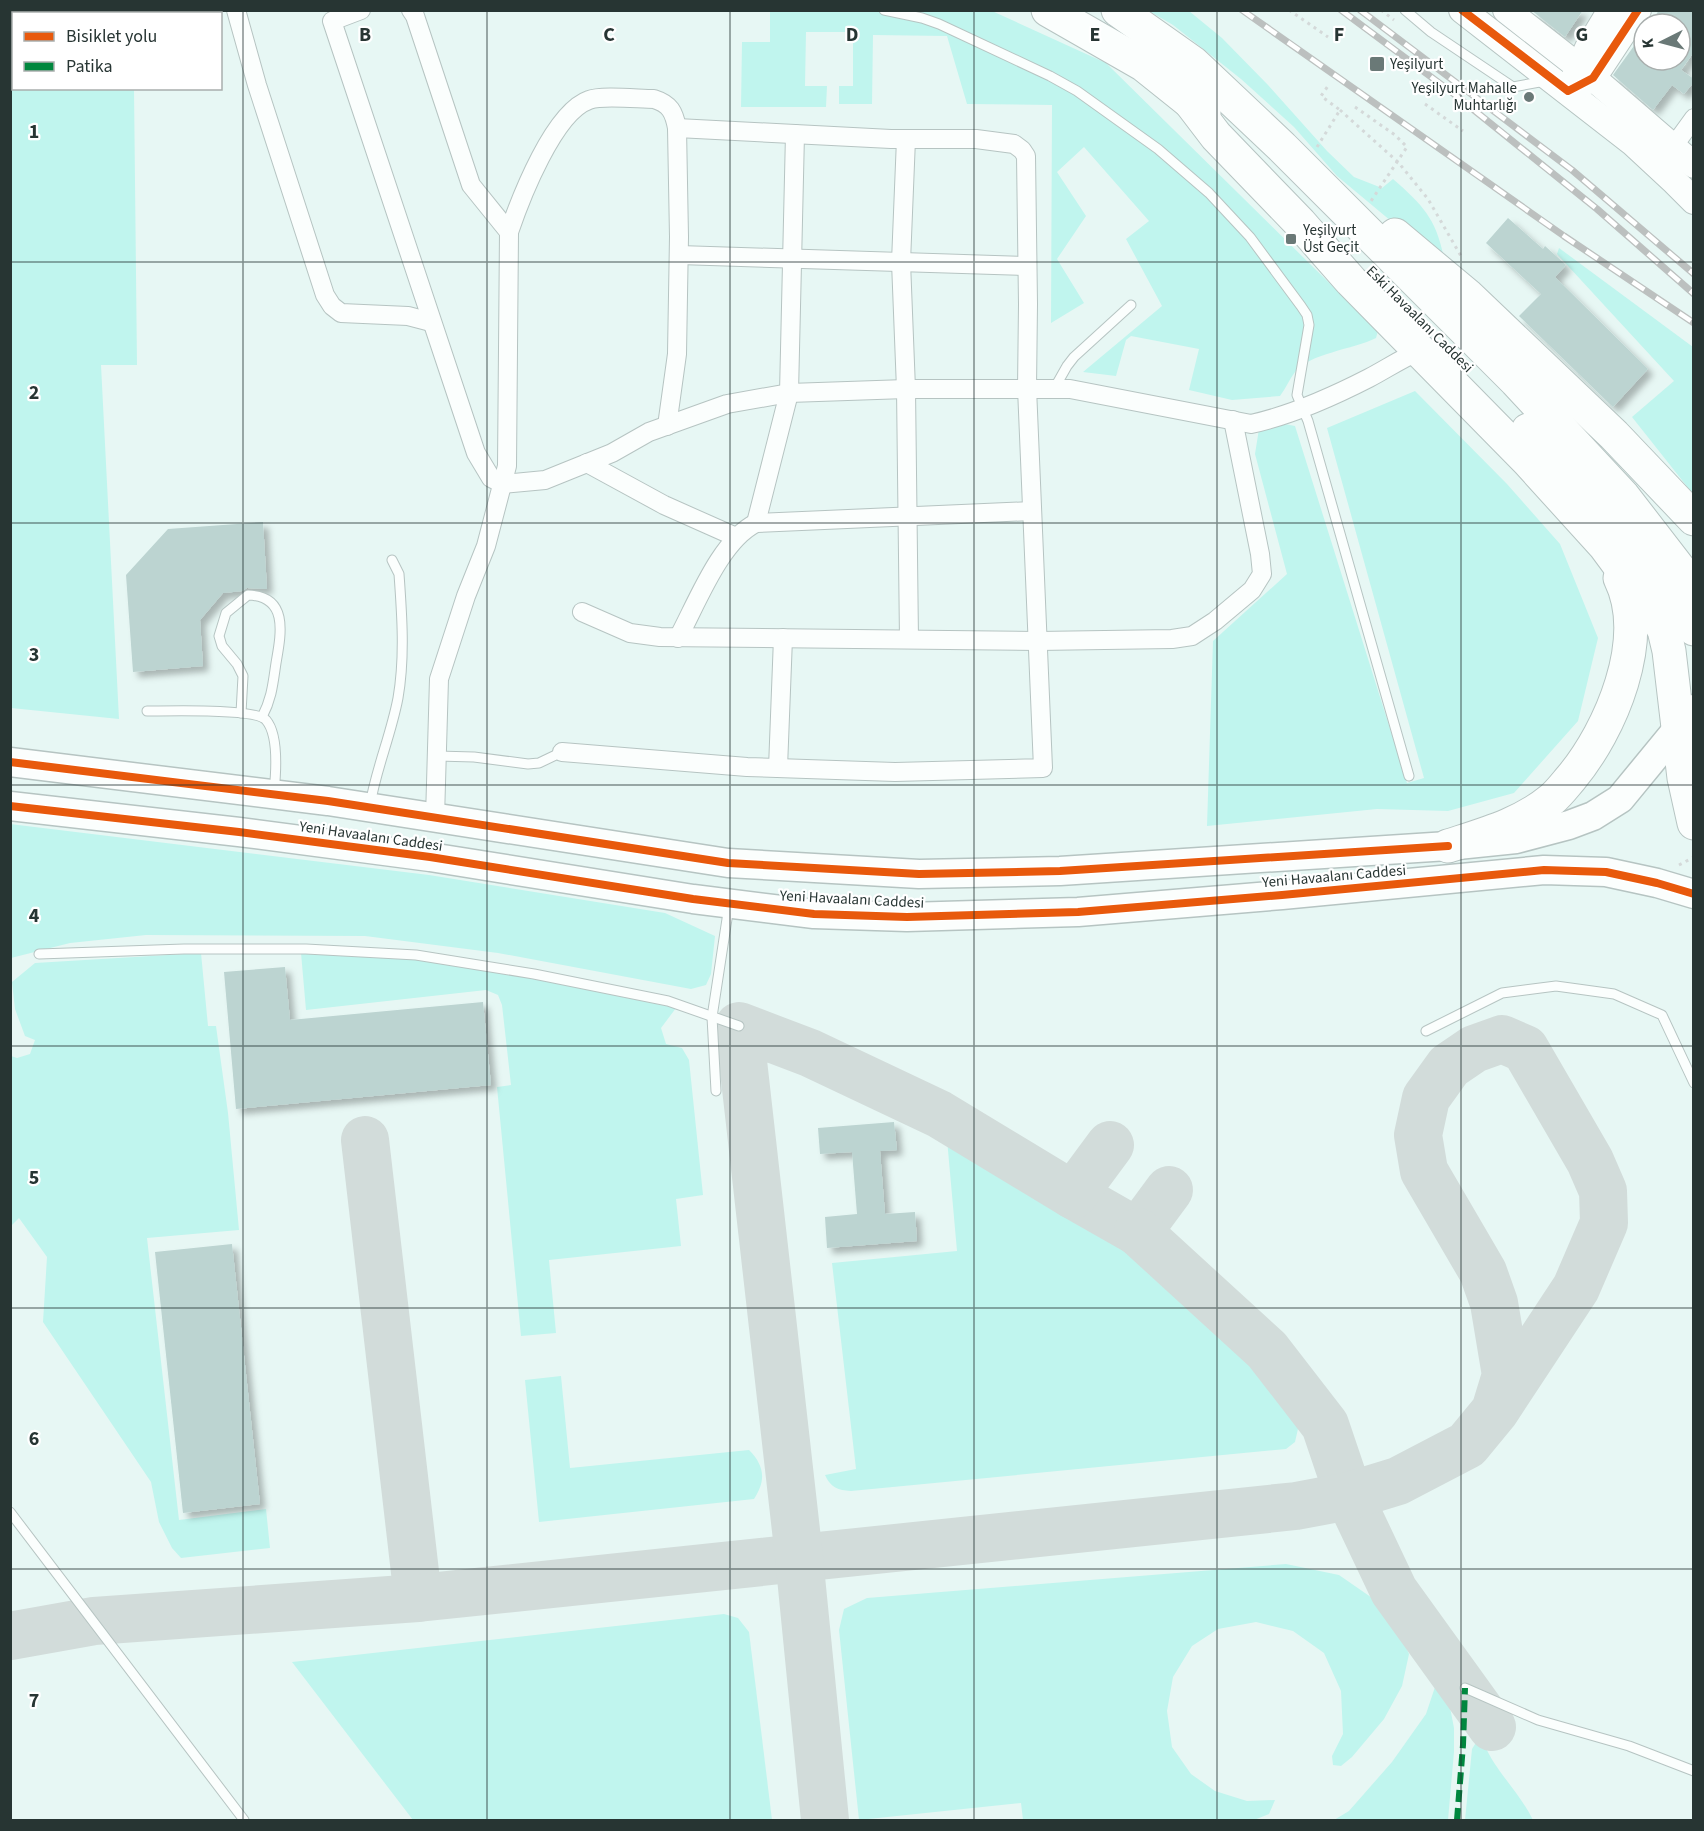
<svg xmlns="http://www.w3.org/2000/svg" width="1704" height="1831" font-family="'Source Sans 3',sans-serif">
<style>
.green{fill:#c0f5ee}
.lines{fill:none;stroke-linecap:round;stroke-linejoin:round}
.taxiway{stroke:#d2dcda;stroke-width:48}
.building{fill:#bcd4d1;filter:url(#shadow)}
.lane-casing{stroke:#b6c4c2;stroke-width:11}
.street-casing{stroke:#b6c4c2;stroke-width:20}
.secondary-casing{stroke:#b6c4c2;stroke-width:28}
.primary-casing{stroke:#b6c4c2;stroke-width:31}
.highway-casing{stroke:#b6c4c2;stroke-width:35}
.path{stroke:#d4d9d9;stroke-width:3;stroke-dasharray:3 4.5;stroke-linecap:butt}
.lane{stroke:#fbfefd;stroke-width:9}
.street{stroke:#fbfefd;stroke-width:18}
.secondary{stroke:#fbfefd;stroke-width:26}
.primary{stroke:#fbfefd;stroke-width:28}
.highway{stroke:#fbfefd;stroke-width:33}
.rail-casing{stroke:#bcc0bf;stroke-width:7}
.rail{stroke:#fff;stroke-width:4.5;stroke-dasharray:14;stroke-linecap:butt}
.quiet{stroke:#00873e;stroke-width:6;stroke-dasharray:12 6;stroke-linecap:butt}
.cycleway-casing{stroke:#fff;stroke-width:11}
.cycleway{stroke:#e8590c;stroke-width:8}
.grid{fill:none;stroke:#273533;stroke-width:1.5;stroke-opacity:0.55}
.poi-dot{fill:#6a7977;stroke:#fff;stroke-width:2}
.labels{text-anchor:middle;stroke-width:4.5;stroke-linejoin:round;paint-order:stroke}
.poi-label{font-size:15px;fill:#273533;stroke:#fff;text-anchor:start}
.street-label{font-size:15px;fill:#273533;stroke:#fff}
.grid-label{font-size:20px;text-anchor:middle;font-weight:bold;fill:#273533;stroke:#fff;stroke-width:4.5;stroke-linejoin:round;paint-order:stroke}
</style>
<defs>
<filter id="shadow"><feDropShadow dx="5.5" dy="5.5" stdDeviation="3" flood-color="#0004"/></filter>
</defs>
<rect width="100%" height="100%" fill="#e7f7f4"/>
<!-- green -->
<g class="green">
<path d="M 10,11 L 133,11 L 133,14 L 14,14 L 14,88 L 134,89 L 137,365 L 101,365 L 119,719 L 11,708 Z"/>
<path d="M 770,11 L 992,11 L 1106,63 L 1378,331 L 1376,338 C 1354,349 1308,354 1295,372 C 1289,380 1286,388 1280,396 L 1232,400 L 1189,390 L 1199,349 L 1131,336 L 1126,340 L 1116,376 L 1083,372 L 1162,306 L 1126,239 L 1149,221 L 1084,147 L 1057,172 L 1086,216 L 1057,259 L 1084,303 L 1051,323 L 1052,105 L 967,104 L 947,36 L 873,35 L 872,104 L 839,104 L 839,86 L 853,86 L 853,32 L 806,32 L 805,86 L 827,86 L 826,107 L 741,107 L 742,42 L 770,42 Z"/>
<path d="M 1149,11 L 1189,11 L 1222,38 L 1268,85 L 1327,151 L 1354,177 L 1382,188 L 1393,179 C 1425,207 1437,220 1445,263 L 1439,261 L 1337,176 L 1294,127 L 1241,79 L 1173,25 Z"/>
<path d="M 1559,248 L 1693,347 L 1693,494 L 1632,417 L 1674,381 L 1557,254 Z"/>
<path d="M 1415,391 L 1507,484 L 1560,544 L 1598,638 L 1578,721 L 1514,793 L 1448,811 L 1377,809 L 1207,826 L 1213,641 L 1287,574 L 1255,454 L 1259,429 L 1274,422 L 1295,426 L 1407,783 L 1424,778 L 1327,428 Z"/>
<path d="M 10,824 L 429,875 L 665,913 L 715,936 L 711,974 L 706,985 L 691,989 L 498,953 L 365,936 L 146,935 L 70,943 L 11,958 Z"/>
<path d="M 201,953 L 208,1026 L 216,1026 L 228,1113 L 239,1230 L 147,1238 L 179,1520 L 266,1509 L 270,1548 L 181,1558 L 172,1548 L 159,1522 L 151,1482 L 43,1322 L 47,1257 L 19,1218 L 11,1226 L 11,1056 L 17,1058 L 30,1054 L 35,1040 L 25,1036 L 15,1009 L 12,982 L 35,963 Z"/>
<path d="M 301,953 L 416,959 L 529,978 L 676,1008 L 661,1028 L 666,1044 L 682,1048 L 689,1060 L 703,1195 L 676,1199 L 681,1246 L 549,1260 L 556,1333 L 521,1336 L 497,1087 L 511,1085 L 502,1005 L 498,995 L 486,990 L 306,1010 Z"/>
<path d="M 946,1128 L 1102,1229 L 1207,1313 L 1286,1391 L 1300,1420 L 1295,1442 L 1286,1449 L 851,1491 C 838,1490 831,1488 825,1475 L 856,1469 L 832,1263 L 957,1251 Z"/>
<path d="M 561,1376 L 570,1468 L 749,1450 C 765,1466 766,1481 754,1499 L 539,1522 L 525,1380 Z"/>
<path d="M 1286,1564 L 1339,1575 L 1391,1611 L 1409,1654 L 1402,1686 L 1384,1719 L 1352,1757 L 1341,1766 L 1333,1765 L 1332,1756 L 1343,1734 L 1341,1691 L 1324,1653 L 1293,1631 L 1256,1622 L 1218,1629 L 1192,1646 L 1173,1677 L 1167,1711 L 1172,1747 L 1191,1774 L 1215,1791 L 1247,1801 L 1275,1800 L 1269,1814 L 1254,1820 L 1023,1820 L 1021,1803 L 859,1820 L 839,1630 L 844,1609 L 867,1598 Z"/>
<path d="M 724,1614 L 738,1618 L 749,1632 L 772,1820 L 413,1820 L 292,1662 Z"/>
<path d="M 1442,1666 L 1454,1728 L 1454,1752 L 1448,1820 L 1334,1820 L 1349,1811 L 1392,1762 L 1426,1714 Z"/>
<path d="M 1477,1741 L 1484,1744 C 1496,1772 1520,1793 1533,1820 L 1465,1820 L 1472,1749 Z"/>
</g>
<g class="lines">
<!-- taxiway -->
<g class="taxiway">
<path d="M 365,1140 L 418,1598"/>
<path d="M 1073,1195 L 1138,1232 L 1169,1190"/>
<path d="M 1138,1232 L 1267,1350 L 1325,1425 L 1349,1496 L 1394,1591 L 1492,1727"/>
<path d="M 10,1636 L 94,1621 L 418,1598 L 1296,1506 L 1349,1496 L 1398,1481 L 1467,1445 L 1495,1411 L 1576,1288 L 1604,1223 L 1603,1191 L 1590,1161 L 1525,1049 L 1502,1039 L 1474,1049 L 1449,1066 L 1426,1098 L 1418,1135 L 1424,1171 L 1483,1272 L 1494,1303 L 1506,1375 L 1495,1411"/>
<path d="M 825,1820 L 799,1557 L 739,1026 L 810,1053 L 939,1114 L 1073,1195 L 1110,1145"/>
</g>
</g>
<!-- building -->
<g class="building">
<path d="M 1531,10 L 1583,10 L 1565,37 Z"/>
<path d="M 1659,10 L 1694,10 L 1694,52 L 1681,70 L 1694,79 L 1694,82 L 1684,94 L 1672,85 L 1653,110 L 1613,75 L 1644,32 L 1644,60 L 1680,60 L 1680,24 L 1650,24 Z"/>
<path d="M 1508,218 L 1543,249 L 1545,246 L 1566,265 L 1555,277 L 1648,369 L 1613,407 L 1519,316 L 1541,294 L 1486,243 Z"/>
<path d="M 263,522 L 267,589 L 247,588 L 242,591 L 223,593 L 200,620 L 203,666 L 133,672 L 126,575 L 168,529 Z"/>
<path d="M 285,967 L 290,1020 L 483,1002 L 491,1085 L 236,1109 L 224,972 Z"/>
<path d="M 894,1122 L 897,1150 L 880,1151 L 885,1214 L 915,1212 L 917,1241 L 827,1248 L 825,1217 L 857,1214 L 852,1152 L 820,1154 L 818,1128 Z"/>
<path d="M 232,1244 L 260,1504 L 183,1513 L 155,1252 Z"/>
</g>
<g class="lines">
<!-- lane casing -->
<g class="lane-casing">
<g id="lane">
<path d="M 884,10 L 922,18 L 939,24 L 1050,76 L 1077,91 L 1158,149 L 1209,193 L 1250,237 L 1301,306 L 1307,315 L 1309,325 L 1297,395 L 1308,421 L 1409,776"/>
<path d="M 1405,10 L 1431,32 L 1513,87 L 1545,81"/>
<path d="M 1054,389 L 1067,366 L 1074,357 L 1131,305"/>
<path d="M 147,711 C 167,711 255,708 266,720 C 279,735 276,773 274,792"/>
<path d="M 241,713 L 243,676 L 237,664 L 222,646 L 219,636 L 226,613 L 248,595 C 289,596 281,634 276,663 C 273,683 272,698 262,717"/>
<path d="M 437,756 L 474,757 L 528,764 L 539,763 L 562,752"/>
<path d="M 370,805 C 376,769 391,735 398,698 C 405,658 402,615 399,574 L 392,560"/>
<path d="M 39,954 L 184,949 L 306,949 L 416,955 L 534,974 L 668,1001 L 739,1026"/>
<path d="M 1426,1031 L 1502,993 L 1556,986 L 1614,994 L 1662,1015 L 1694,1083"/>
<path d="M 716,1091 L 712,1017 L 729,906"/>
<path d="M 10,1512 L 244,1820"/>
<path d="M 1465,1688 L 1538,1720 L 1629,1746 L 1694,1771"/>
</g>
</g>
<!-- street casing -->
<g class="street-casing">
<g id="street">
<path d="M 236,10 L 257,85 L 325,295 L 332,306 L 341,313 L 408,316 L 431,322"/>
<path d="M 361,10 L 332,21 L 476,453 L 491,478 L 503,484 L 545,480 L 612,453 L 649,432 L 727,404 L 789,393 L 906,389 L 1070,389 L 1251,424 C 1292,415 1332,397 1369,378 C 1386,369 1401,359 1419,351"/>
<path d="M 411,10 L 415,16 L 471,185 L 509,232"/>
<path d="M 906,139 L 901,262 L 906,389 L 909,639"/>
<path d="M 1673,147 L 1694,118"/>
<path d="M 679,255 L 1027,266"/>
<path d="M 587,463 L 664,505 L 736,537"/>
<path d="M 756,523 L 789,393 L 795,134"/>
<path d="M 582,612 L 630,633 L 660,637 L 1038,641 L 1172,639 L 1192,636 L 1215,621 L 1252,590 L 1262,574 L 1260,554 L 1233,420"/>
<path d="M 678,638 C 697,603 720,541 756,523 L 1032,511"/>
<path d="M 562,752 L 747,767 L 895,772 L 1043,768 L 1027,388 L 1028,304 L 1026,156 L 1022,150 L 1014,144 L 976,139 L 891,139 L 677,128"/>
<path d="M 778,768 L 783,638"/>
<path d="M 435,818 L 439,679 L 466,596 L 486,546 L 507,466 L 509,232 C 521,197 554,112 589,100 C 601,95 639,99 654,99 C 670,104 674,112 677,128 L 679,237 L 677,354 L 667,426"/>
</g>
</g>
<!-- secondary casing -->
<g class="secondary-casing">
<g id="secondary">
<path d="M 1462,10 L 1633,143 L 1675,182 L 1694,201"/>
<path d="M 1506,10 L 1593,78 L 1694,165"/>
<path d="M 1572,83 L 1588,48 L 1611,10"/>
<path d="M 1579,85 L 1593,78 L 1638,10"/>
</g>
</g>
<!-- primary casing -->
<g class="primary-casing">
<g id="primary">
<path d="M 10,762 L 328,801 L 728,863 L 919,874 L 1060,871 L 1448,846 L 1516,839 L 1569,825 L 1593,816 L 1620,799 L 1694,709"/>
<path d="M 10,806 L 239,832 L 430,857 L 693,899 L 814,914 L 907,917 L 1078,912 L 1282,895 L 1544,870 L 1606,872 L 1657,883 L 1694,894"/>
</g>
</g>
<!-- highway casing -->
<g class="highway-casing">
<g id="highway">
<path d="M 1048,10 L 1144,65 L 1204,113"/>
<path d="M 1118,10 L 1193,63 L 1282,147 L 1516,381 L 1623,496 L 1694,588"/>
<path d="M 1187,98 L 1216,136 L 1300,223 L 1351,281 L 1528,461 L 1605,546 L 1653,611 L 1664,630 L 1669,651 L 1684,778 L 1694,823"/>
<path d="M 1395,235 L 1468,296 L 1614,435 L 1694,519"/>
<path d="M 1528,430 L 1607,512 L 1645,561 L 1694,629"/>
<path d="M 1448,846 C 1485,834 1522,824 1552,799 C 1559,793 1565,785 1571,778 C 1611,730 1650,639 1620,578"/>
</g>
</g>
<!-- path -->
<g class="path">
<path d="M 1289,10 L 1328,37"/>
<path d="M 1381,10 L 1394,20"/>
<path d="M 1425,104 L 1463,131"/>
<path d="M 1355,107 L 1395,135 L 1407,147 L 1371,201"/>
<path d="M 1340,110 L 1398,162 L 1428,199 L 1461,256"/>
<path d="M 1317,147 L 1340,110 L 1321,96 L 1328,86"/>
<path d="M 1679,865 L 1694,857"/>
</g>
<!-- lane -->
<use href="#lane" class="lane"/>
<!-- street -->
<use href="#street" class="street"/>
<!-- secondary -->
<use href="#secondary" class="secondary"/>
<!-- primary -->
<use href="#primary" class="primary"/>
<!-- highway -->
<use href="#highway" class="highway"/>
<!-- rail casing -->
<g class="rail-casing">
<g id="rail">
<path d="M 1242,10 L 1564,236 L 1694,323"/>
<path d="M 1341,10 L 1454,94 L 1597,209 L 1694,294"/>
<path d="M 1360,10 L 1572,170 L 1694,274"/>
</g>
</g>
<!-- rail -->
<use href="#rail" class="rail"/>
<!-- quiet -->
<path class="quiet" d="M 1457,1820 L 1463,1745 L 1465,1688"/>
<!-- cycleway casing -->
<g class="cycleway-casing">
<g id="cycleway">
<path d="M 1462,10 L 1568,91 L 1593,78 L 1638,10"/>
<path d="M 10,762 L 328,801 L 728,863 L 919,874 L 1060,871 L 1448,846"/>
<path d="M 10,806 L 239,832 L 430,857 L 693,899 L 814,914 L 907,917 L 1078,912 L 1282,895 L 1544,870 L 1606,872 L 1657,883 L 1694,894"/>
</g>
</g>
<!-- cycleway -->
<use href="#cycleway" class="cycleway"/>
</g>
<!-- grid -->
<path class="grid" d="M 243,10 L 243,1820M 487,10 L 487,1820M 730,10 L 730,1820M 974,10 L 974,1820M 1217,10 L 1217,1820M 1461,10 L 1461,1820M 10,262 L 1694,262M 10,523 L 1694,523M 10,785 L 1694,785M 10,1046 L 1694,1046M 10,1308 L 1694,1308M 10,1569 L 1694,1569"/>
<!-- markers -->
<g class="poi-dot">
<rect x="1369" y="56" width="16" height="16" rx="3"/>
<circle cx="1529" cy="97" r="6"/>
<rect x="1285" y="233" width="12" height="12" rx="3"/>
</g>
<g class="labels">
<!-- poi labels -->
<g class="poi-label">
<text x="1390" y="69">Yeşilyurt</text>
<text x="1517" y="93" text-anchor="end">Yeşilyurt Mahalle<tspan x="1517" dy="17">Muhtarlığı</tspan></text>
<text x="1303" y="235">Yeşilyurt<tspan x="1303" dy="17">Üst Geçit</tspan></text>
</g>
<!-- street labels -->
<g class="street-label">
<text transform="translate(1420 319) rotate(45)" y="5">Eski Havaalanı Caddesi</text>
<text transform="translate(371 836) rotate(8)" y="5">Yeni Havaalanı Caddesi</text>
<text transform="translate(1334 876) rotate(-5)" y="5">Yeni Havaalanı Caddesi</text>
<text transform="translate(852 899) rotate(3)" y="5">Yeni Havaalanı Caddesi</text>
</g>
</g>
<g class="grid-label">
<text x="365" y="41">B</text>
<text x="609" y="41">C</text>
<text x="852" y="41">D</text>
<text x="1095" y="41">E</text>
<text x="1339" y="41">F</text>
<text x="1582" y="41">G</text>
<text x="34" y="138">1</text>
<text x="34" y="399">2</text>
<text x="34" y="661">3</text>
<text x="34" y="922">4</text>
<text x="34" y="1184">5</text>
<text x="34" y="1445">6</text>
<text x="34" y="1707">7</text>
</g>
<!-- border -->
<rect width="1704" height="1831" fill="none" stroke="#273533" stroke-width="24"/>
<!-- legend -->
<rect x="12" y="12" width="210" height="78" fill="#ffffff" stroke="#a9aead" stroke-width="1.5"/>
<rect x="24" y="32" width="30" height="9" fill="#e8590c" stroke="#a9aead" stroke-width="1.5"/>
<text x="66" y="42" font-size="18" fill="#273533">Bisiklet yolu</text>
<rect x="24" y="62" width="30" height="9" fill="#00873e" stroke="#a9aead" stroke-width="1.5"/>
<text x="66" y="72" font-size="18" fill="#273533">Patika</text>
<!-- north arrow -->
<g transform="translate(1662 42) rotate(264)"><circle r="28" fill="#ffffff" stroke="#a9aead" stroke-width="1.5"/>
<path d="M0-4.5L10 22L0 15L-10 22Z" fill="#6a7977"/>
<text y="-9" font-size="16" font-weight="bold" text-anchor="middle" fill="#273533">K</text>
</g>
</svg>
